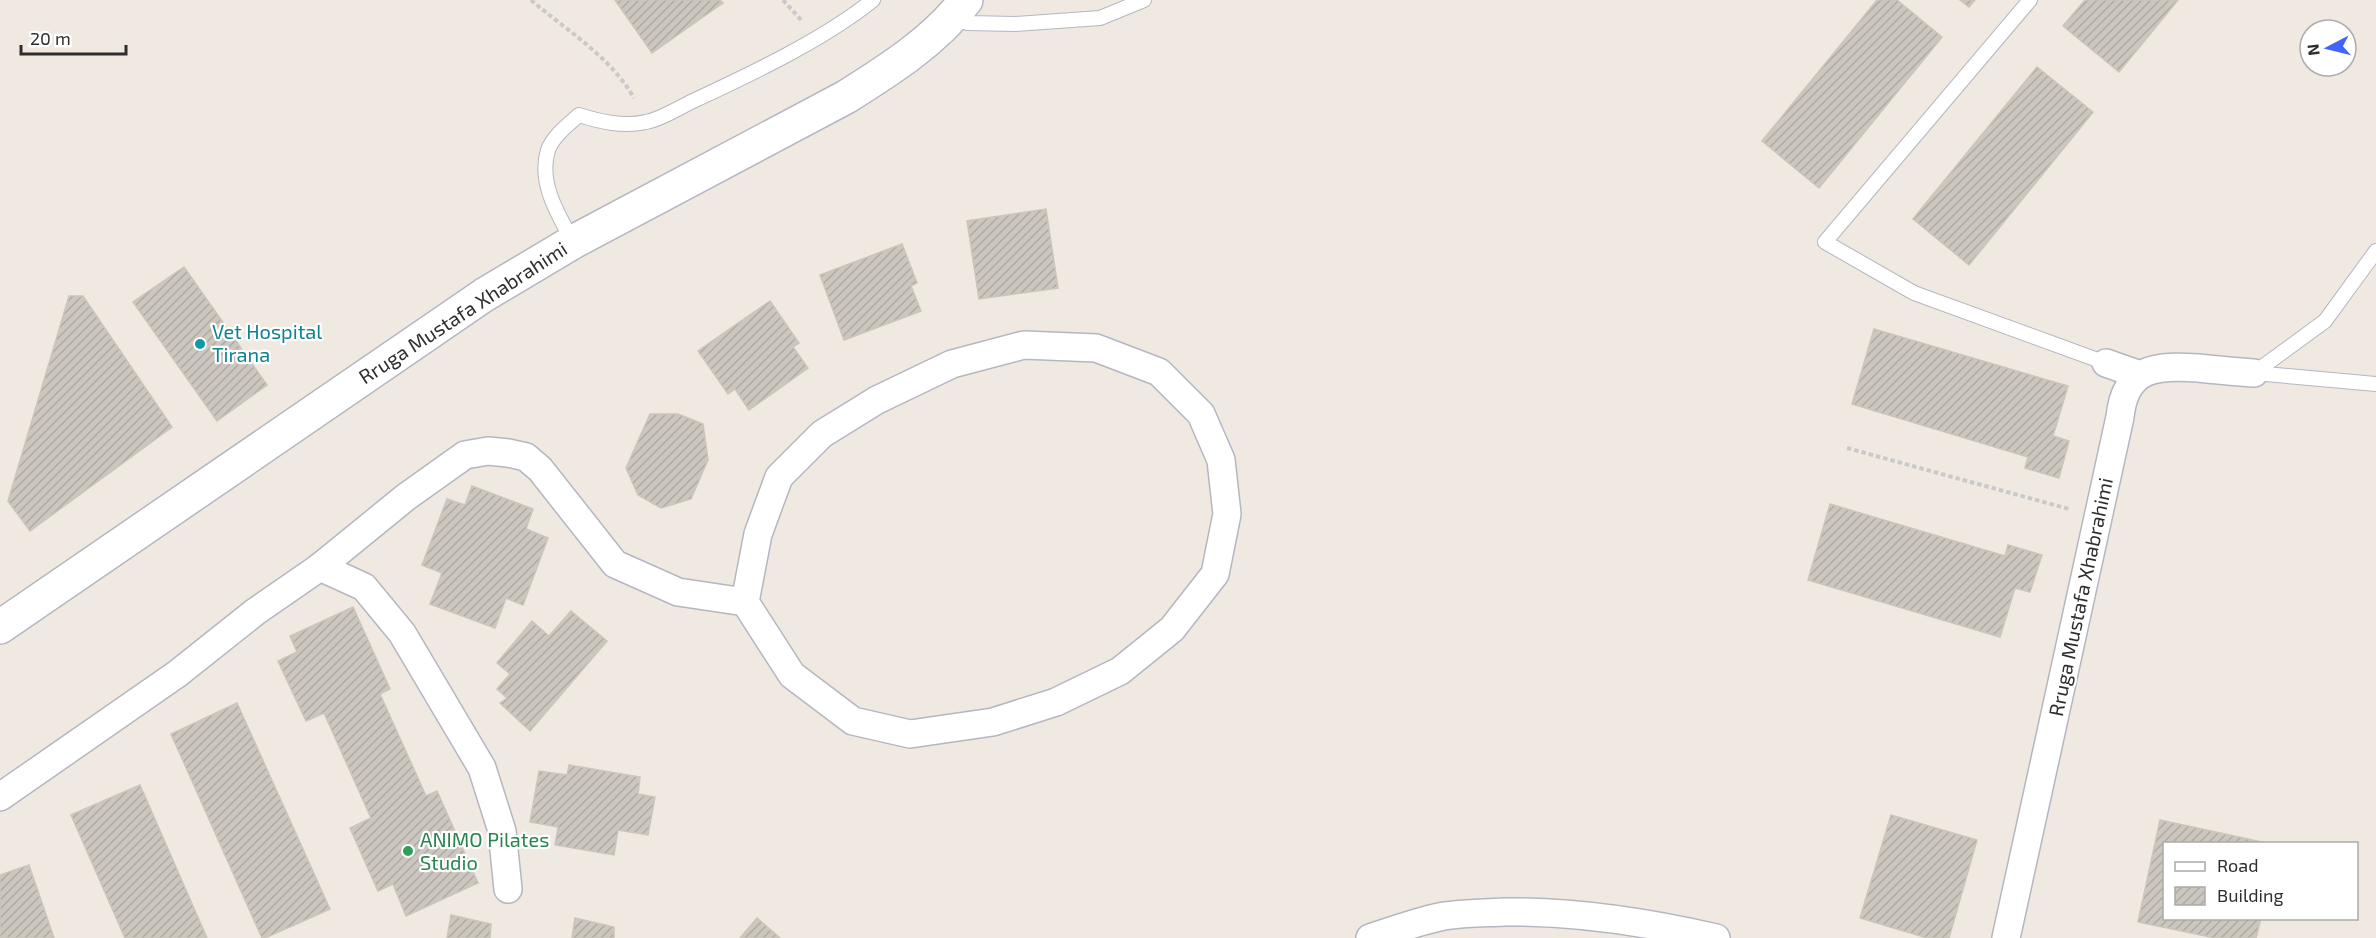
<svg xmlns="http://www.w3.org/2000/svg" width="2376" height="938" font-family="'Exo 2',sans-serif">
<style>
.building{fill:url(#building-hatch);stroke:#cbc5ba;stroke-width:1.5}
.lines{fill:none;stroke-linecap:round;stroke-linejoin:round}
.lane-casing{stroke:#b4b7c1;stroke-width:16}
.street-casing{stroke:#b4b7c1;stroke-width:30}
.secondary-casing{stroke:#b4b7c1;stroke-width:36}
.path{stroke:#c9c9c9;stroke-width:4;stroke-dasharray:4.5 3;stroke-linecap:butt}
.lane{stroke:#fff;stroke-width:14}
.street{stroke:#fff;stroke-width:27}
.secondary{stroke:#fff;stroke-width:33}
.culture-dot{fill:#0f9aa8;stroke:#fff;stroke-width:2}
.leisure-dot{fill:#2e9e5b;stroke:#fff;stroke-width:2}
.labels{text-anchor:middle;stroke-width:4.5;stroke-linejoin:round;paint-order:stroke}
.street-label{font-size:20px;fill:#2e2e2e;stroke:#fff}
.culture-label{font-size:20px;fill:#0d838f;stroke:#fff;text-anchor:start}
.leisure-label{font-size:20px;fill:#27864d;stroke:#fff;text-anchor:start}
</style>
<defs>
<pattern id="building-hatch" width="6" height="6" patternUnits="userSpaceOnUse" patternTransform="scale(1.5)"><rect width="6" height="6" fill="#cbc7bf"/><path d="M-1 1l2-2M0 6l6-6M5 7l2-2" fill="none" stroke="#afaba4"/></pattern>
</defs>
<rect width="100%" height="100%" fill="#efe9e1"/>
<!-- building -->
<g class="building">
<path d="M 615,0 L 720,0 L 723,3 L 652,53 Z"/>
<path d="M 1877,0 L 1897,0 L 1942,37 L 1819,188 L 1762,141 Z"/>
<path d="M 1960,0 L 1975,0 L 1969,7 Z"/>
<path d="M 2085,0 L 2178,0 L 2119,72 L 2063,26 Z"/>
<path d="M 2037,67 L 2093,112 L 1969,265 L 1913,219 Z"/>
<path d="M 1046,209 L 1058,288 L 979,299 L 967,221 Z"/>
<path d="M 902,244 L 917,283 L 911,286 L 921,311 L 844,340 L 820,275 Z"/>
<path d="M 184,267 L 267,385 L 217,421 L 133,302 Z"/>
<path d="M 69,296 L 83,296 L 172,427 L 30,531 L 8,501 Z"/>
<path d="M 770,301 L 799,343 L 793,347 L 808,368 L 749,410 L 735,389 L 728,394 L 698,351 Z"/>
<path d="M 1874,329 L 2068,386 L 2053,436 L 2069,441 L 2059,478 L 2025,468 L 2028,457 L 1852,404 Z"/>
<path d="M 650,414 L 678,414 L 703,424 L 708,460 L 691,499 L 661,508 L 638,495 L 626,468 Z"/>
<path d="M 472,486 L 533,509 L 526,529 L 548,538 L 523,605 L 506,598 L 495,628 L 430,604 L 442,573 L 422,565 L 447,499 L 465,505 Z"/>
<path d="M 1830,504 L 2005,556 L 2008,545 L 2042,555 L 2030,592 L 2015,588 L 2000,637 L 1808,580 Z"/>
<path d="M 353,607 L 390,689 L 380,694 L 426,796 L 437,791 L 478,883 L 406,916 L 393,884 L 378,891 L 350,828 L 371,818 L 324,713 L 306,721 L 278,661 L 297,652 L 290,636 Z"/>
<path d="M 571,611 L 607,641 L 530,731 L 500,703 L 507,698 L 497,689 L 510,674 L 497,663 L 532,621 L 549,636 Z"/>
<path d="M 237,703 L 330,909 L 265,938 L 262,938 L 171,734 Z"/>
<path d="M 569,765 L 640,777 L 638,794 L 655,797 L 648,835 L 618,830 L 614,855 L 555,845 L 558,827 L 530,822 L 539,771 L 567,775 Z"/>
<path d="M 140,785 L 207,938 L 125,938 L 71,815 Z"/>
<path d="M 1891,815 L 1977,840 L 1949,938 L 1927,938 L 1860,918 Z"/>
<path d="M 2160,820 L 2271,844 L 2164,844 L 2164,918 L 2261,918 L 2256,938 L 2215,938 L 2138,922 Z"/>
<path d="M 29,865 L 54,938 L 0,938 L 0,875 Z"/>
<path d="M 451,915 L 491,924 L 490,938 L 447,938 Z"/>
<path d="M 575,918 L 614,927 L 614,938 L 572,938 Z"/>
<path d="M 757,918 L 780,938 L 740,938 Z"/>
</g>
<g class="lines">
<!-- lane casing -->
<g class="lane-casing">
<g id="lane">
<path d="M 2030,0 L 1825,242 L 1914,293 L 2106,363"/>
<path d="M 952,18 L 968,23 L 1015,24 L 1100,18 L 1144,0"/>
<path d="M 573,242 C 558,214 538,183 548,150 C 553,136 569,124 579,115 C 601,122 623,127 646,122 C 662,119 678,108 693,101 C 751,74 823,40 873,0"/>
<path d="M 2254,373 L 2325,321 L 2376,251"/>
<path d="M 2254,373 L 2376,384"/>
</g>
</g>
<!-- street casing -->
<g class="street-casing">
<g id="street">
<path d="M 2106,363 L 2140,375"/>
<path d="M 320,567 L 364,587 L 402,633 L 482,768 L 502,831 L 508,889"/>
<path d="M 0,797 L 177,674 L 255,612 L 320,567 L 406,497 L 465,455 L 488,451 L 508,453 L 526,457 L 540,469 L 615,564 L 678,592 L 745,602 L 792,675 L 853,721 L 910,734 L 993,722 L 1056,702 L 1120,671 L 1172,629 L 1215,574 L 1227,514 L 1221,460 L 1201,414 L 1159,372 L 1096,348 L 1024,345 L 952,364 L 877,400 L 822,434 L 779,477 L 758,534 L 745,602"/>
<path d="M 1370,938 C 1394,930 1419,921 1444,916 C 1464,913 1484,913 1504,912 C 1576,911 1646,922 1716,938"/>
<path d="M 2006,938 L 2120,417 C 2125,367 2156,365 2198,368 C 2217,370 2236,372 2254,373"/>
</g>
</g>
<!-- secondary casing -->
<g class="secondary-casing">
<path id="secondary" d="M 0,627 L 484,295 L 573,242 L 846,97 C 889,70 935,41 966,0"/>
</g>
<!-- path -->
<g class="path">
<path d="M 531,0 C 567,31 610,56 634,98"/>
<path d="M 783,0 L 802,21"/>
<path d="M 1847,448 L 2069,509"/>
</g>
<!-- lane -->
<use href="#lane" class="lane"/>
<!-- street -->
<use href="#street" class="street"/>
<!-- secondary -->
<use href="#secondary" class="secondary"/>
</g>
<!-- markers -->
<circle class="culture-dot" cx="200" cy="344" r="6"/>
<circle class="leisure-dot" cx="408" cy="851" r="6"/>
<g class="labels">
<!-- street labels -->
<g class="street-label">
<text transform="translate(463 313) rotate(-33)" y="7">Rruga Mustafa Xhabrahimi</text>
<text transform="translate(2081 597) rotate(-78)" y="7">Rruga Mustafa Xhabrahimi</text>
</g>
<!-- culture labels -->
<g class="culture-label">
<text x="212" y="339">Vet Hospital<tspan x="212" dy="23">Tirana</tspan></text>
</g>
<!-- leisure labels -->
<g class="leisure-label">
<text x="420" y="847">ANIMO Pilates<tspan x="420" dy="23">Studio</tspan></text>
</g>
</g>
<!-- legend -->
<rect x="2163" y="842" width="195" height="78" fill="#ffffff" stroke="#ababab" stroke-width="1.5"/>
<rect x="2175" y="862" width="30" height="9" fill="#ffffff" stroke="#ababab" stroke-width="1.5"/>
<text x="2217" y="872" font-size="18" fill="#2e2e2e">Road</text>
<rect x="2175" y="887" width="30" height="18" fill="url(#building-hatch)" stroke="#ababab" stroke-width="1.5"/>
<text x="2217" y="902" font-size="18" fill="#2e2e2e">Building</text>
<!-- north arrow -->
<g transform="translate(2328 48) rotate(263)"><circle r="28" fill="#ffffff" stroke="#ababab" stroke-width="1.5"/>
<path d="M0-4.5L10 22L0 15L-10 22Z" fill="#4264fb"/>
<text y="-9" font-size="16" font-weight="bold" text-anchor="middle" fill="#2e2e2e">N</text>
</g>
<!-- scale -->
<path d="M21 45v9h105v-9" fill="none" stroke="#2e2e2e" stroke-width="3"/>
<text x="30" y="45" font-size="18" fill="#2e2e2e" stroke="#ffffff" stroke-width="4.5" paint-order="stroke">20 m</text>
</svg>
